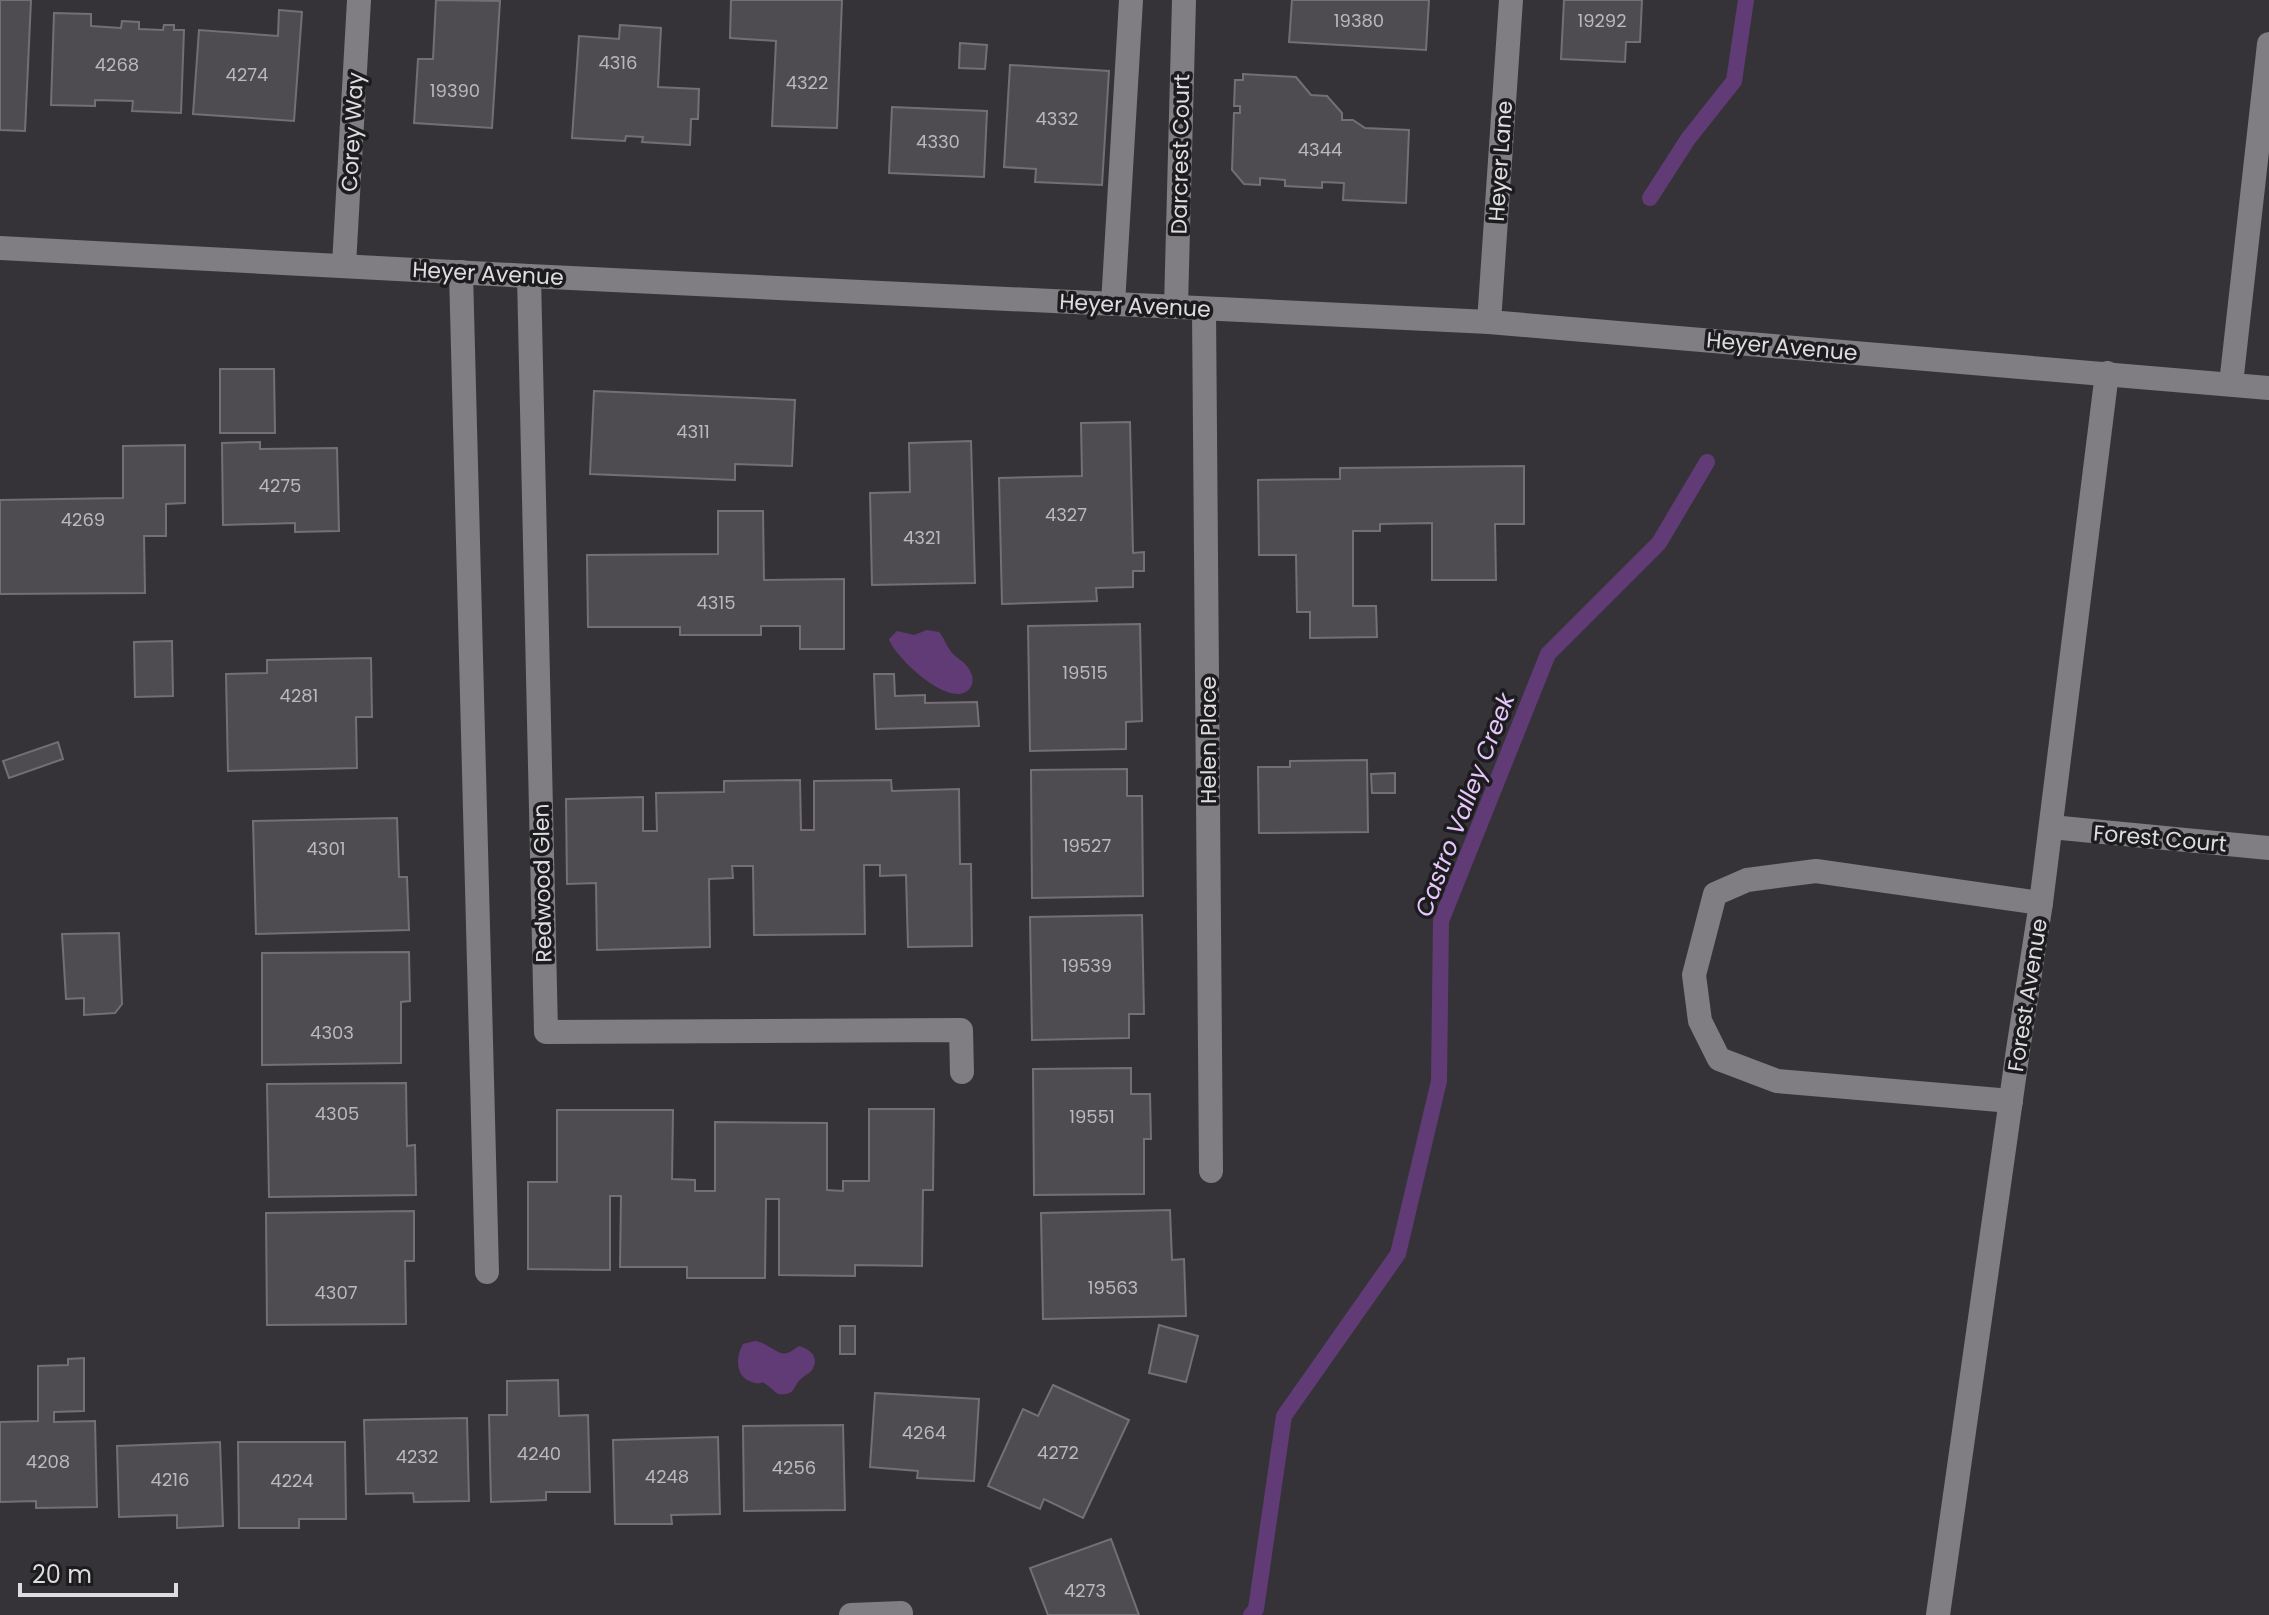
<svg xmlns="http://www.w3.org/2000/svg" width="2269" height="1615" font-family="Poppins,sans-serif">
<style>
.water{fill:#613b76}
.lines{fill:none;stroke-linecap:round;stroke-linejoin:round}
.stream{stroke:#613b76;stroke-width:16}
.building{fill:#4f4c51;stroke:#736f75;stroke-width:2}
.lane{stroke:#807d83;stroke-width:24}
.street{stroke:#807d83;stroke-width:24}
.secondary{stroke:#807d83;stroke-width:24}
.labels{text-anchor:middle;stroke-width:7;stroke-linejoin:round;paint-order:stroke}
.number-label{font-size:18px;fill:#bab8bc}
.street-label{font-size:22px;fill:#dedcdf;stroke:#1c1b1d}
.water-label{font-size:24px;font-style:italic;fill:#e7c6fb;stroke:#1c1b1d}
</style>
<rect width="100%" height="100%" fill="#363338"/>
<!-- water -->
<g class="water">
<path d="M 927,630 L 939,632 C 945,639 947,648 953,654 C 959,660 966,662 970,671 C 973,676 974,683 970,688 C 953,712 894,657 889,639 L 897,631 L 914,635 Z"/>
<path d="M 755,1341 C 767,1342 778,1356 787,1353 C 792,1352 795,1348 799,1346 C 810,1349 820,1357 812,1370 C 809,1374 806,1374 802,1378 C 792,1386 797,1396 778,1394 C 774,1391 771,1388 767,1385 C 760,1380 764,1384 755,1383 C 735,1379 735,1358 743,1344 Z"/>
</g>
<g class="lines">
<!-- stream -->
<g class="stream">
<path d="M 1650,198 L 1688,139 L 1734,81 L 1746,0"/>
<path d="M 1251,1615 L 1256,1609 L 1284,1416 L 1398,1254 L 1439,1081 L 1441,921 L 1548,654 L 1659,543 L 1707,462"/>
</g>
</g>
<!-- building -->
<g class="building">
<path d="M 0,0 L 31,0 L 25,131 L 0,130 Z"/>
<path d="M 436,0 L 500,1 L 492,128 L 414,123 L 418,59 L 433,59 Z"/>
<path d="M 731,0 L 842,0 L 837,128 L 772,126 L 776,41 L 730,38 Z"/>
<path d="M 1292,0 L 1429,0 L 1426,50 L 1289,42 Z"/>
<path d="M 1564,0 L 1642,0 L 1640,42 L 1626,42 L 1625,62 L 1561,59 Z"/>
<path d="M 279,10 L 302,12 L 294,121 L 193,114 L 199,30 L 278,36 Z"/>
<path d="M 54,13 L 91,14 L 91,26 L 121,28 L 122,21 L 139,22 L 139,29 L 163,30 L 164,25 L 174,25 L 174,30 L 184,30 L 181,113 L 132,111 L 133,101 L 95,100 L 95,106 L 51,105 Z"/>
<path d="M 620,25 L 661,28 L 658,87 L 699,89 L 698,119 L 691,119 L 690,145 L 642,142 L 643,137 L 626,136 L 625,141 L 572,138 L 579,36 L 619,39 Z"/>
<path d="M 960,43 L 987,45 L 985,69 L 959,68 Z"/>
<path d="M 1010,65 L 1109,71 L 1102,185 L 1035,182 L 1036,169 L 1004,167 Z"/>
<path d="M 1243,74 L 1296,77 L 1311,95 L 1327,96 L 1342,113 L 1342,120 L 1353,120 L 1365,128 L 1409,130 L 1406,203 L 1343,200 L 1344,183 L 1322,182 L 1322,188 L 1285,186 L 1285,180 L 1260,178 L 1260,185 L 1244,184 L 1232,170 L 1234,113 L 1240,113 L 1240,106 L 1234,106 L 1235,80 L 1243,80 Z"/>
<path d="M 892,107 L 987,111 L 984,177 L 889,173 Z"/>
<path d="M 220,369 L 274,369 L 275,433 L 220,433 Z"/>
<path d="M 594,391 L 795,400 L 792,466 L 735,464 L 735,480 L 590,474 Z"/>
<path d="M 1130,422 L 1133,553 L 1144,552 L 1144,571 L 1133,571 L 1133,587 L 1096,588 L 1097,601 L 1002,604 L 999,478 L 1082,476 L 1081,423 Z"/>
<path d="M 971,441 L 975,583 L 872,585 L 870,493 L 910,492 L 909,443 Z"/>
<path d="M 260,442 L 260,449 L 337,448 L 339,531 L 295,532 L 295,523 L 223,525 L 222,443 Z"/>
<path d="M 185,445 L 185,503 L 166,504 L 166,536 L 144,536 L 145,593 L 0,594 L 0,500 L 123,498 L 123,446 Z"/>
<path d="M 1524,466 L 1524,524 L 1495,524 L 1496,580 L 1432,580 L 1432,523 L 1380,524 L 1380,531 L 1353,531 L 1353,606 L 1376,606 L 1377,637 L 1310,638 L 1310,612 L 1297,612 L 1296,555 L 1259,555 L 1258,480 L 1340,479 L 1340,468 Z"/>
<path d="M 718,511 L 763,511 L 764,580 L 844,579 L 844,649 L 800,649 L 800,626 L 761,626 L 761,635 L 680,635 L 680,627 L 588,627 L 587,555 L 718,554 Z"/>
<path d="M 1140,624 L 1142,721 L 1126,722 L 1126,749 L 1030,751 L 1028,626 Z"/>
<path d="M 172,641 L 173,696 L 135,697 L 134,642 Z"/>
<path d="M 371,658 L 372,717 L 356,717 L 357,768 L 228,771 L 226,674 L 267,673 L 267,660 Z"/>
<path d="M 874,674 L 894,674 L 895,696 L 925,695 L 925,703 L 977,702 L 979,726 L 876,729 Z"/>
<path d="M 58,742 L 63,759 L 9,778 L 3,761 Z"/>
<path d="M 1367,760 L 1368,832 L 1259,833 L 1258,767 L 1290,767 L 1290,761 Z"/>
<path d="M 1127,769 L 1127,796 L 1142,796 L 1143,896 L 1032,898 L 1031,770 Z"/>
<path d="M 1395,773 L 1395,793 L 1372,793 L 1371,774 Z"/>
<path d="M 800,780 L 801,830 L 814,830 L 814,781 L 891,780 L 892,791 L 959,789 L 960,864 L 971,864 L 972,946 L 908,947 L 906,875 L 880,876 L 880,865 L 864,865 L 865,934 L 754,935 L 753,866 L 732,866 L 733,878 L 709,879 L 710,947 L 597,950 L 596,883 L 567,884 L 566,799 L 643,797 L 643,831 L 657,831 L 656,793 L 724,792 L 724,781 Z"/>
<path d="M 397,818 L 399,877 L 407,877 L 409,930 L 256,934 L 253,821 Z"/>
<path d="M 1142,915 L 1144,1014 L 1129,1014 L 1129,1038 L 1032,1040 L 1030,917 Z"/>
<path d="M 119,933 L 122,1004 L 115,1013 L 84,1015 L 84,998 L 66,999 L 62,934 Z"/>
<path d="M 409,952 L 410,1001 L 401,1002 L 401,1063 L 262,1065 L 262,953 Z"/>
<path d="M 1131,1068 L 1131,1094 L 1150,1094 L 1151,1139 L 1144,1139 L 1144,1194 L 1034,1195 L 1033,1069 Z"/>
<path d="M 406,1083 L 407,1146 L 415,1145 L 416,1195 L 269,1197 L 267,1084 Z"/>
<path d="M 869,1109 L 934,1109 L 933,1190 L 923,1190 L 922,1266 L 855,1265 L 855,1276 L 779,1275 L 779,1199 L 766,1199 L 765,1278 L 687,1278 L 687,1267 L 620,1267 L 621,1196 L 610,1196 L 610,1270 L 528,1269 L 528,1182 L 557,1182 L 557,1110 L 673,1110 L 672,1179 L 695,1180 L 695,1191 L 715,1191 L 715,1122 L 827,1123 L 827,1190 L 843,1191 L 843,1181 L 869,1181 Z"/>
<path d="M 1170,1210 L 1172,1260 L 1184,1259 L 1186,1316 L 1043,1319 L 1041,1213 Z"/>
<path d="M 414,1211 L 414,1261 L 405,1261 L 406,1324 L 267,1325 L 266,1213 Z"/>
<path d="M 1159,1325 L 1198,1336 L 1186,1382 L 1149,1373 Z"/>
<rect x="840" y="1326" width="15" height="28"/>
<path d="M 84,1358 L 84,1411 L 54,1412 L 54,1422 L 95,1421 L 97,1507 L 36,1508 L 36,1501 L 0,1502 L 0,1422 L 38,1421 L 38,1366 L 68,1365 L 68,1359 Z"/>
<path d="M 558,1380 L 559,1416 L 588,1415 L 590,1492 L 546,1492 L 546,1500 L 491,1502 L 489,1415 L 507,1415 L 507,1381 Z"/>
<path d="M 1053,1385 L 1129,1420 L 1083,1518 L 1044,1499 L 1040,1509 L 988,1486 L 1023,1409 L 1038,1416 Z"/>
<path d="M 875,1393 L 979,1399 L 974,1481 L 917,1478 L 918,1471 L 870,1467 Z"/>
<path d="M 467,1418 L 469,1501 L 414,1502 L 413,1493 L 366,1494 L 364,1420 Z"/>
<path d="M 843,1425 L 845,1510 L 744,1511 L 743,1426 Z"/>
<path d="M 718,1437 L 720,1514 L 671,1515 L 672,1524 L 615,1524 L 613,1440 Z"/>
<path d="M 220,1442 L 223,1526 L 177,1528 L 177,1515 L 119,1517 L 117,1446 Z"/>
<path d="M 238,1442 L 345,1442 L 346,1519 L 299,1519 L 299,1528 L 239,1528 Z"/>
<path d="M 1111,1539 L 1139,1615 L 1048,1615 L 1030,1568 Z"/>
</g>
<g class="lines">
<!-- lane -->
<g class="lane">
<path d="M 1113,304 L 1131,0"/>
<path d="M 2011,1101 L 1777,1081 L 1719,1059 L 1700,1021 L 1694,975 L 1715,894 L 1747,880 L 1816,871 L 2041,903"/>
</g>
<!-- street -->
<g class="street">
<path d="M 344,265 L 359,0"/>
<path d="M 461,272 L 487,1272"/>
<path d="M 529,276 L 546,1032 L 961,1030 L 962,1072"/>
<path d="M 1176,307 L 1184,0"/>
<path d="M 1204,309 L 1211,1171"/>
<path d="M 1489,322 L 1511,0"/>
<path d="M 2231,384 L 2269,44"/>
<path d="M 2051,827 L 2269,848"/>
<path d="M 851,1615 L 901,1613"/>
<path d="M 1938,1615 L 2018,1050 L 2041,903 L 2107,373"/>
</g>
<!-- secondary -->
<path class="secondary" d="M 0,248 L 529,276 L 1489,322 L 2269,388"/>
</g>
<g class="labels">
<!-- number labels -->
<g class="number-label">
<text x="1359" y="27">19380</text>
<text x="1602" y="27">19292</text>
<text x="618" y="69">4316</text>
<text x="117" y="71">4268</text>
<text x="247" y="81">4274</text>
<text x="807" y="89">4322</text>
<text x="455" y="97">19390</text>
<text x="1057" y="125">4332</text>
<text x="938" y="148">4330</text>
<text x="1320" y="156">4344</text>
<text x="693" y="438">4311</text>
<text x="280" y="492">4275</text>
<text x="1066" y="521">4327</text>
<text x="83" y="526">4269</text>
<text x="922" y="544">4321</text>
<text x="716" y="609">4315</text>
<text x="1085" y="679">19515</text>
<text x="299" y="702">4281</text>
<text x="1087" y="852">19527</text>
<text x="326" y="855">4301</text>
<text x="1087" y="972">19539</text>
<text x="332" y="1039">4303</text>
<text x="337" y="1120">4305</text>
<text x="1092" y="1123">19551</text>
<text x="1113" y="1294">19563</text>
<text x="336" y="1299">4307</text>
<text x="924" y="1439">4264</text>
<text x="1058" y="1459">4272</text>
<text x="539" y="1460">4240</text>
<text x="417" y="1463">4232</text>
<text x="48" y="1468">4208</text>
<text x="794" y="1474">4256</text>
<text x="667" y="1483">4248</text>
<text x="170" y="1486">4216</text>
<text x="292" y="1487">4224</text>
<text x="1085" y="1597">4273</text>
</g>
<!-- street labels -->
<g class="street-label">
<text transform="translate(352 132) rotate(-87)" y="8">Corey Way</text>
<text transform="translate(1180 154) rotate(-89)" y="8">Darcrest Court</text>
<text transform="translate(1500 161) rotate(-86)" y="8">Heyer Lane</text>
<text transform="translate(488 273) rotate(3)" y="8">Heyer Avenue</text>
<text transform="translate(1135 305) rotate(3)" y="8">Heyer Avenue</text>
<text transform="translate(1782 346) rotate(5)" y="8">Heyer Avenue</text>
<text transform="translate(1208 740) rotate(-90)" y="8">Helen Place</text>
<text transform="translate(2160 838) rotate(5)" y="8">Forest Court</text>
<text transform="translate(542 883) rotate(-91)" y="8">Redwood Glen</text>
<text transform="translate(2027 995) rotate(-81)" y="8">Forest Avenue</text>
</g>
<!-- water labels -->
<g class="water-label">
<text transform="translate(1465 805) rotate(-69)" y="8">Castro Valley Creek</text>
</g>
</g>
<!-- scale -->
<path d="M20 1583v12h156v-12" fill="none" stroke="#dedcdf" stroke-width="4"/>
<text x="32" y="1583" font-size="24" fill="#dedcdf" stroke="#1c1b1d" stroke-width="6" paint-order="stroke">20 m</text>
</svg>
